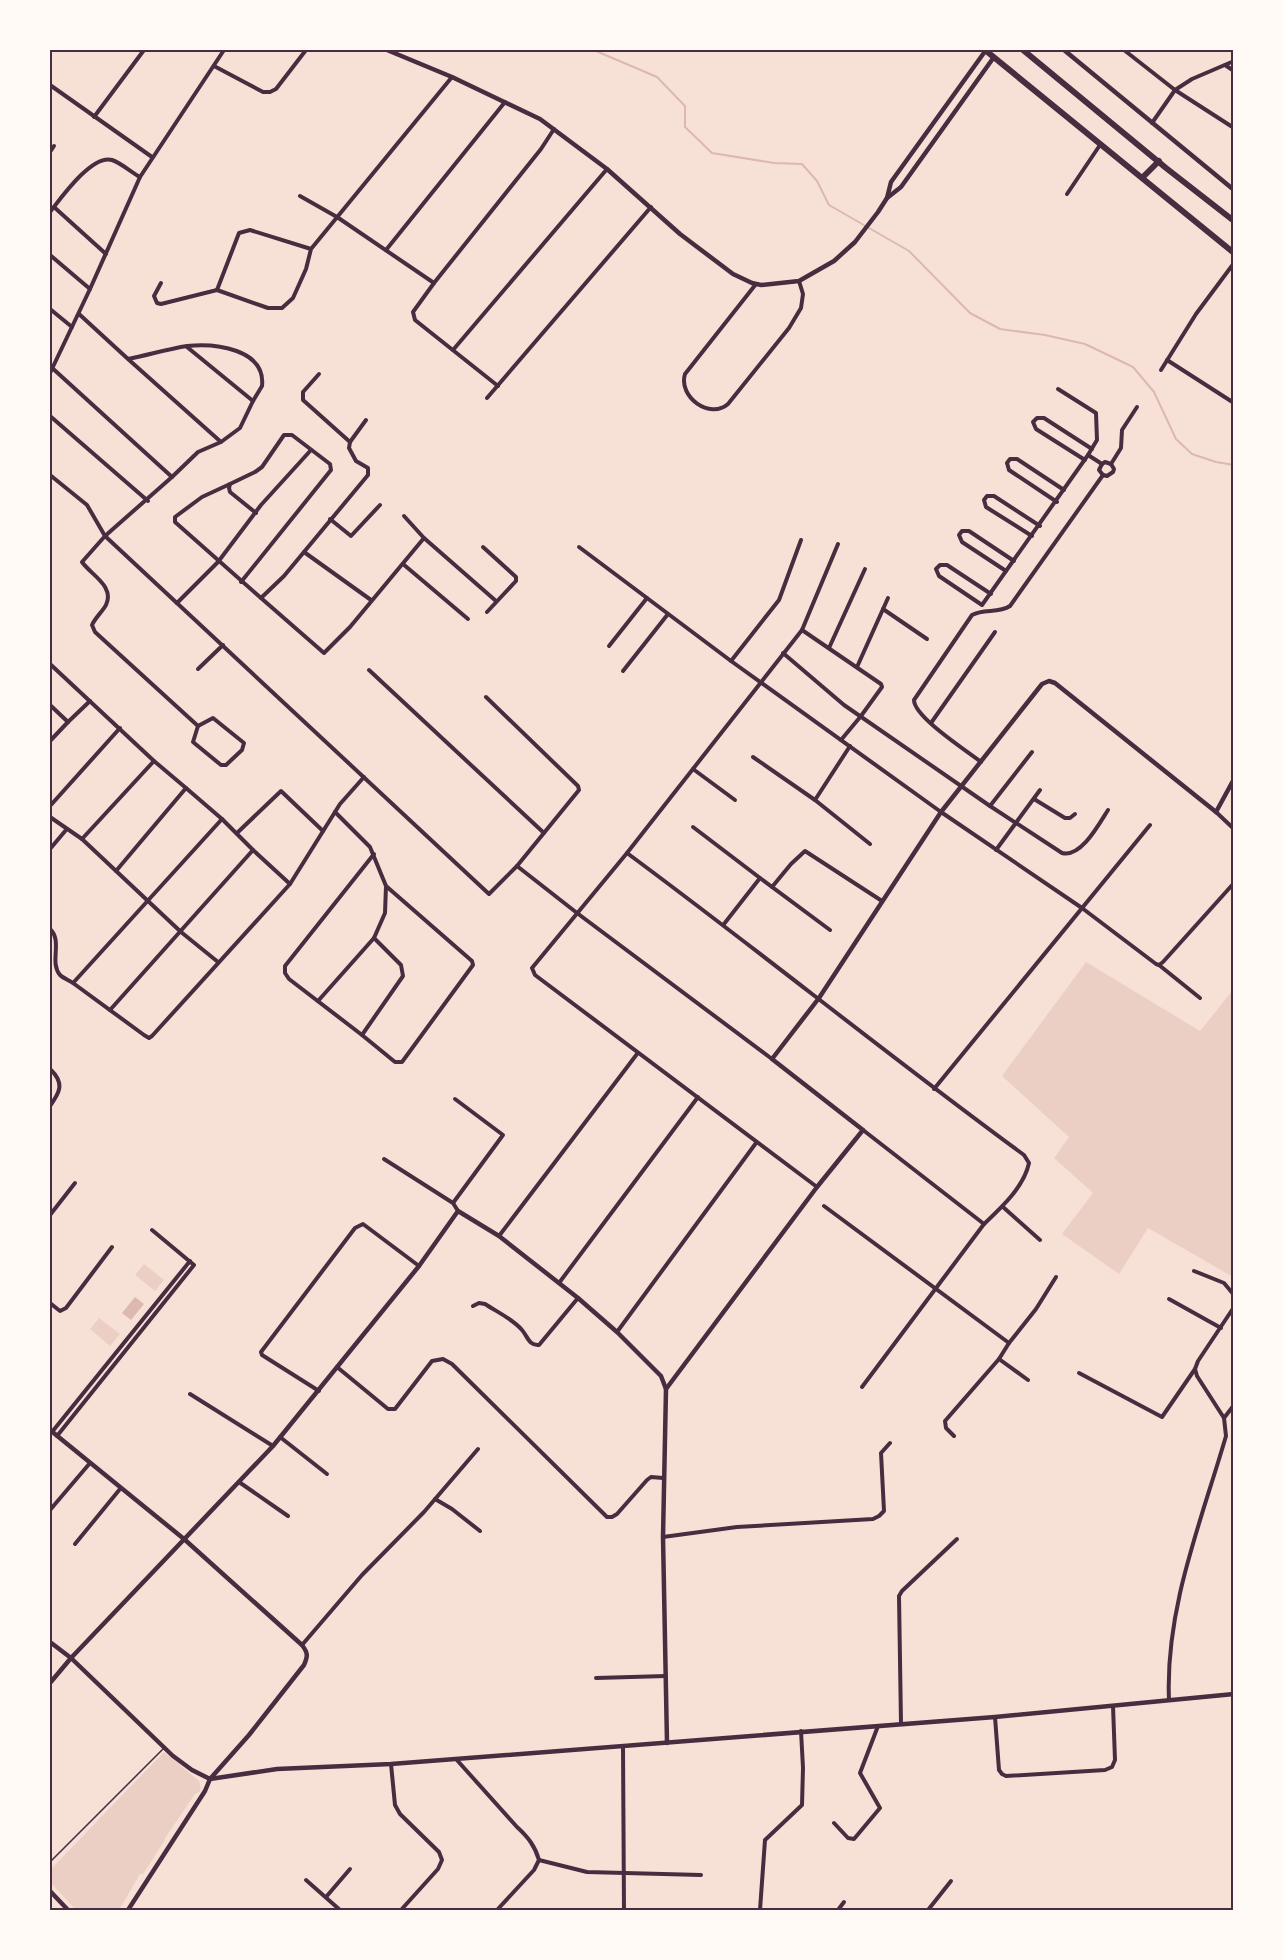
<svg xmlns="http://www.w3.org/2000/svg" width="1283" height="1960" font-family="Manrope,sans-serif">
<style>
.green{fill:#ebcfc5}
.water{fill:#dcb8b0}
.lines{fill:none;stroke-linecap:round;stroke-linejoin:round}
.stream{stroke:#dcb8b0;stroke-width:2}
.service{stroke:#4a2c40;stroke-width:1.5}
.minor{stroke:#4a2c40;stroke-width:4}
.tertiary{stroke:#4a2c40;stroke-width:4.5}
.secondary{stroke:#4a2c40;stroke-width:4.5}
.trunk{stroke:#4a2c40;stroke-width:6}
.neatline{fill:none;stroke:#4a2c40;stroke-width:2}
</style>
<rect width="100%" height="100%" fill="#f7e1d7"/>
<!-- green -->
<g class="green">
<path d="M 1086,962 L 1200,1031 L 1233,990 L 1233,1277 L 1148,1228 L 1119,1274 L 1062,1234 L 1093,1193 L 1054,1158 L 1069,1137 L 1002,1076 Z"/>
<path d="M 144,1264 L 164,1280 L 155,1291 L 135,1275 Z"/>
<path d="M 99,1318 L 120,1334 L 110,1346 L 90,1329 Z"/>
<path d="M 164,1752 L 199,1781 C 201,1786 202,1793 195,1794 L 165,1838 L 165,1840 L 143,1874 L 140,1874 L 119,1910 L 76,1910 L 50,1882 L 50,1870 Z"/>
</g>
<!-- water -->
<path class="water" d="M 135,1297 L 144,1304 L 131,1320 L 122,1313 Z"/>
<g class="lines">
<!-- stream -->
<path class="stream" d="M 586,50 L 596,51 L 657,77 L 685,106 L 685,127 L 712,153 L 774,163 L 802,164 L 817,181 L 829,205 L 909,251 L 970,313 L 1000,329 L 1045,335 L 1085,344 L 1133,367 L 1154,392 L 1176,439 L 1192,454 L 1216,462 L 1234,465"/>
<!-- service -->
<path class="service" d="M 50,1862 L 164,1748"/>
<!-- minor -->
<g class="minor">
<path d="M 1124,50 L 1175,90 L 1234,128"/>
<path d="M 1225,65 L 1234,71"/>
<path d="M 214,66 L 263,92 L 270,92 L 276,89 L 306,50"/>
<path d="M 50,85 L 152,157"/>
<path d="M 94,117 L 144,50"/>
<path d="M 1152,123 L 1175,90 L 1192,79 L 1234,61"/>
<path d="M 50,152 L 54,146"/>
<path d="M 1067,194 L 1100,145"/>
<path d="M 300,196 L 337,217 L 434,283 L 413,312 L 415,320 L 498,386"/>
<path d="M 54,207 L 106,254"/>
<path d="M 50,212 C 61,198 92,154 112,160 C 121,163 131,172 140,177"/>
<path d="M 311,249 L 250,230 L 239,233 L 217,290 L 268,308 L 282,308 L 293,298 L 306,269 L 311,249 L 452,77"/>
<path d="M 386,250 L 505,102"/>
<path d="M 50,255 L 90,289"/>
<path d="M 161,283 L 154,296 L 157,303 L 161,304 L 217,290"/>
<path d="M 434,283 L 541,149 L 554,129"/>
<path d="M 756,284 L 685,374 C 678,397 710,420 728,404 L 789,328 L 801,308 L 803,294 L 799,281"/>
<path d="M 50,309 L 72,327"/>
<path d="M 79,314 L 128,359 C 148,355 168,349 187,346 C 215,343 266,349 262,386 L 253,401 L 240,428 L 221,442 L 128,359"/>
<path d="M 187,347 L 253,401"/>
<path d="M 453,350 L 607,169"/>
<path d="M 1167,360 L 1234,403"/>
<path d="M 50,366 L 172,477 L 198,452 L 221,442"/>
<path d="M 1161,370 L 1196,314 L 1234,263"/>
<path d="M 50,373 L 90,289 L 140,177 L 224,50"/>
<path d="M 319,374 L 303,392 L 303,400 L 350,442"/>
<path d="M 1058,389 L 1096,413 L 1097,440 L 1088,455 L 1102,464 L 1105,462 L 1111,464"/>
<path d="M 487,398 L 651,207"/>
<path d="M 50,416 L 148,501"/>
<path d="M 1085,460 L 1036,429 L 1033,422 L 1037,418 L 1044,418 L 1092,449"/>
<path d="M 1102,464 L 1099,470 L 1103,475"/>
<path d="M 1111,464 L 1121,448 L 1122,430 L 1137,407"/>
<path d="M 50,475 L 87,505 L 105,536 L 489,894 L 517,866 L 579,790 L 578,786 L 486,697"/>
<path d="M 1103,475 L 1107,476 L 1113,472 L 1114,469 L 1111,464"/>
<path d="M 172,477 L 105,536 L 82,562 C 91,575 115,586 106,605 C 102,612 95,618 92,625 L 95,632 L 198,726"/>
<path d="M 230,484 L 202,497 L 175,517 L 175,522 L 261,598 L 284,576 L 368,475 L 368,468 L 356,461 L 349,448 L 350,442 L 366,420"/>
<path d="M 1057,502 L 1009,470 L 1007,463 L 1010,459 L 1017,459 L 1064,490"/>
<path d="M 404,516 L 424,538"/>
<path d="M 330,519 L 351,536 L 380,505"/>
<path d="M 1032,536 L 986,507 L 984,500 L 987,496 L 994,496 L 1040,526"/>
<path d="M 801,540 L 779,600 L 731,661 L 941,812 L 1082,908 L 1156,964 L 1159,965 L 1163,962 L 1234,883"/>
<path d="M 483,547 L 516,577 L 516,581 L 487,612"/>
<path d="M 579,547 L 731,661"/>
<path d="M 304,552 L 371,600"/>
<path d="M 403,564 L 468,619"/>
<path d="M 1006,571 L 962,542 L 959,535 L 962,531 L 969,531 L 1014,561"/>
<path d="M 241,582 L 331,470 L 330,464 L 292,435 L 284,435 L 262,467 L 255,472 L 230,484 L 229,488 L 230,492 L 256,513"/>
<path d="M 991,594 L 947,565 L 940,565 L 936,569 L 939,576 L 982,605 L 1088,455"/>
<path d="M 261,598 L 324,653 L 350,627 L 424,538 L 496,601"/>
<path d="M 177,603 L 218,562 L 261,505 L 311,450"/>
<path d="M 883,609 L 927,639"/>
<path d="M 802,630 L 881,684 L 882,687 L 861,716 L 841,740"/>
<path d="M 609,646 L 647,598"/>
<path d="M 829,648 L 865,569"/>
<path d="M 783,653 L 844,705 L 990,806 L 1062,853 C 1081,858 1099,824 1108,810"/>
<path d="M 50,664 L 154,761 L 186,788"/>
<path d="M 857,667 L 888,598"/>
<path d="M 198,669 L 223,645"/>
<path d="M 369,670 L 544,833"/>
<path d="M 623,671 L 668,614"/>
<path d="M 50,705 L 68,722 L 90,701"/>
<path d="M 213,718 L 244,743 L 242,750 L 226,765 L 221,765 L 193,742 L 198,726 Z"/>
<path d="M 931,723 L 995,632"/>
<path d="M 50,741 L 68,722"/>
<path d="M 753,757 L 815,800 L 870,844"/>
<path d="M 981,762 C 967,751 914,717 914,700 L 972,615 C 984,608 998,614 1010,606 L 1103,475"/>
<path d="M 693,769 L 735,800"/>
<path d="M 1034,799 L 1065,818 L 1070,818 L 1075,814"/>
<path d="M 815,800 L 850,746"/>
<path d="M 50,806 L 120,728"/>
<path d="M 990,806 L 1032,752"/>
<path d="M 335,812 L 370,847 L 386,886"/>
<path d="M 1216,812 L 1234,829"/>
<path d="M 50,817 L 82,839 L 181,932 L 218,962"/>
<path d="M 693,827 L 760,878"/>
<path d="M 237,833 L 281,791 L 323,831"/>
<path d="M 82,839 L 154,761"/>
<path d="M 50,849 L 66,830"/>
<path d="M 253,850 L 290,884"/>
<path d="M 996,850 L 1040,790"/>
<path d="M 627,853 C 761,952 890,1057 1024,1155 L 1029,1163 C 1024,1187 1001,1208 984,1224 L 862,1387"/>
<path d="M 517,866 L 577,913 L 772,1059"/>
<path d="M 386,886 L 472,961 L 473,965 L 402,1062 L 395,1062 L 362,1035 L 403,976 L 401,965 L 374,938 L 385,913 Z"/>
<path d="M 772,887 L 791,864 L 805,851 L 882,901"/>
<path d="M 724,924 L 760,878 L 830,930"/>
<path d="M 50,929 C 63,941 49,962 60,975 C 63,978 69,980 73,983 L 222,819 L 186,788 L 116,871"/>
<path d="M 1159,965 L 1200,998"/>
<path d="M 73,983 L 144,1035 L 149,1038 L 152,1036 L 290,884 L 340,804 L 364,777"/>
<path d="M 318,1001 L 374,938"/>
<path d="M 110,1010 L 253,850 L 222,819"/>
<path d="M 362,1035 L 289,979 L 285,973 L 285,966 L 374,854"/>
<path d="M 50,1069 C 65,1083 60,1092 50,1106"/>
<path d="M 934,1089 L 1150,825"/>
<path d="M 863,1130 L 984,1224"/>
<path d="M 384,1159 L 453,1203 L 458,1211"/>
<path d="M 817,1187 L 535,975 L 532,968 L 627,853 L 802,630 L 838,544"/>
<path d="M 453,1203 L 503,1135 L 455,1099"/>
<path d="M 824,1206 L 1009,1343 L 999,1359 L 945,1421 L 946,1428 L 954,1436"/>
<path d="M 1003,1207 L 1040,1240"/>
<path d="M 50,1215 L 75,1183"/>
<path d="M 499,1236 L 637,1054"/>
<path d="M 1194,1271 L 1224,1283 L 1234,1295"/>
<path d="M 559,1283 L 698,1097"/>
<path d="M 1169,1299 L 1221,1328"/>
<path d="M 50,1303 L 60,1311 L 66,1308 L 112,1247"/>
<path d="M 473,1306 L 479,1303 L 485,1304 C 497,1312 513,1319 522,1330 C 528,1337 529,1346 539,1345 L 578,1298"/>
<path d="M 617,1332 L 756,1143"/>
<path d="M 1009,1343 L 1036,1309 L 1056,1277"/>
<path d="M 999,1359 L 1028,1380"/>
<path d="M 337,1367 L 388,1409 L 395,1409 L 432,1361 L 443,1359 L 452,1364 L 607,1517 L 612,1517 L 617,1514 L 647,1480 L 651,1477 L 663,1478"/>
<path d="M 1079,1373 L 1162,1417 L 1195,1369"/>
<path d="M 319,1391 L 262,1355 L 261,1352 L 355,1228 L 363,1224 L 419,1266"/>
<path d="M 190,1394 L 273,1446"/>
<path d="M 1224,1418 L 1234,1405"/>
<path d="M 52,1432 L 190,1261"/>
<path d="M 57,1436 L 194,1265 L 152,1230"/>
<path d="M 280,1437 L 327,1474"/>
<path d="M 239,1482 L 288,1516"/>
<path d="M 435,1499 L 452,1509 L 480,1531"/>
<path d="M 50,1510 L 90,1463"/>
<path d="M 663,1537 L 737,1527 L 873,1519 L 879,1516 L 884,1511 L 881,1453 L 890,1443"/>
<path d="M 75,1544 L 120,1489"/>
<path d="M 302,1645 L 362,1575 L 424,1512 L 478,1449"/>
<path d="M 596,1678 L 666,1676"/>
<path d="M 1169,1700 C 1165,1609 1201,1522 1226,1436 L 1224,1418 L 1197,1376 L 1195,1369 L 1198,1361 L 1234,1307"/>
<path d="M 995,1717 L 999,1770 L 1002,1774 L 1006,1776 L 1105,1770 L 1112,1767 L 1115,1760 L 1113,1706"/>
<path d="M 901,1724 L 899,1596 L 902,1591 L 957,1539"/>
<path d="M 623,1746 L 624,1910"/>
<path d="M 456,1759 L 517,1827 C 528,1837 535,1846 539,1860 L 534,1870 L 497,1910"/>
<path d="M 391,1764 L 395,1805 L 400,1814 L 439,1852 L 442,1860 L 438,1869 L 401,1910"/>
<path d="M 834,1823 L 848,1838 L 854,1839 L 880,1808 L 860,1773 L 878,1726"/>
<path d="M 539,1860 L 587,1872 L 701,1875"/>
<path d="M 306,1880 L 340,1910"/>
<path d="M 326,1897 L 350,1869"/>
<path d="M 760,1910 L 765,1840 L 802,1805 L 803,1768 L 801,1731"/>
<path d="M 838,1910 L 844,1902"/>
<path d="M 928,1910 L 951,1881"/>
</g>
<!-- tertiary -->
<g class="tertiary">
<path d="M 387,50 L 452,77 L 540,119 L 607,169 L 680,234 L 733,274 L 752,283 L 761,285 L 799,281 L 834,261 L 855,242 L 878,212 L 887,198 L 891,182 L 986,50"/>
<path d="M 1064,50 L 1234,190"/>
<path d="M 887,198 L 901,187 L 994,57"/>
<path d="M 50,1430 L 184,1539 L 302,1645 C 308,1653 308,1656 304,1665 L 249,1735 L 210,1779"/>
<path d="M 50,1683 L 71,1658 L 273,1446 L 419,1266 L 458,1211 L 499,1236 L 578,1298 L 617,1332 L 661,1376 L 666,1389"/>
<path d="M 667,1743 L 663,1537 L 666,1389 L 817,1187 L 863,1130 L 772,1059 L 819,998 L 941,812 L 1042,684 L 1049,681 L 1055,683 L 1216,812 L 1234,779"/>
</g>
<!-- secondary -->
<g class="secondary">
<path d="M 50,1642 L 71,1658 L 173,1756 L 192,1770 L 210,1779"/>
<path d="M 210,1779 L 277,1769 L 391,1764 L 995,1717 L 1234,1694"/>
<path d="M 50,1891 L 68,1910"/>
<path d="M 128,1910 L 205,1791 L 210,1779"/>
</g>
<!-- trunk -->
<g class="trunk">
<path d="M 985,50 L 1234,253"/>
<path d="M 1023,50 L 1166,168 L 1234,221"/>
<path d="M 1143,177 L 1159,161"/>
</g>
</g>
<!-- border -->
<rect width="1283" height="1960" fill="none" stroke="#fffaf5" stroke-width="102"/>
<rect x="51" y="51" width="1181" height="1858" class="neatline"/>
</svg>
